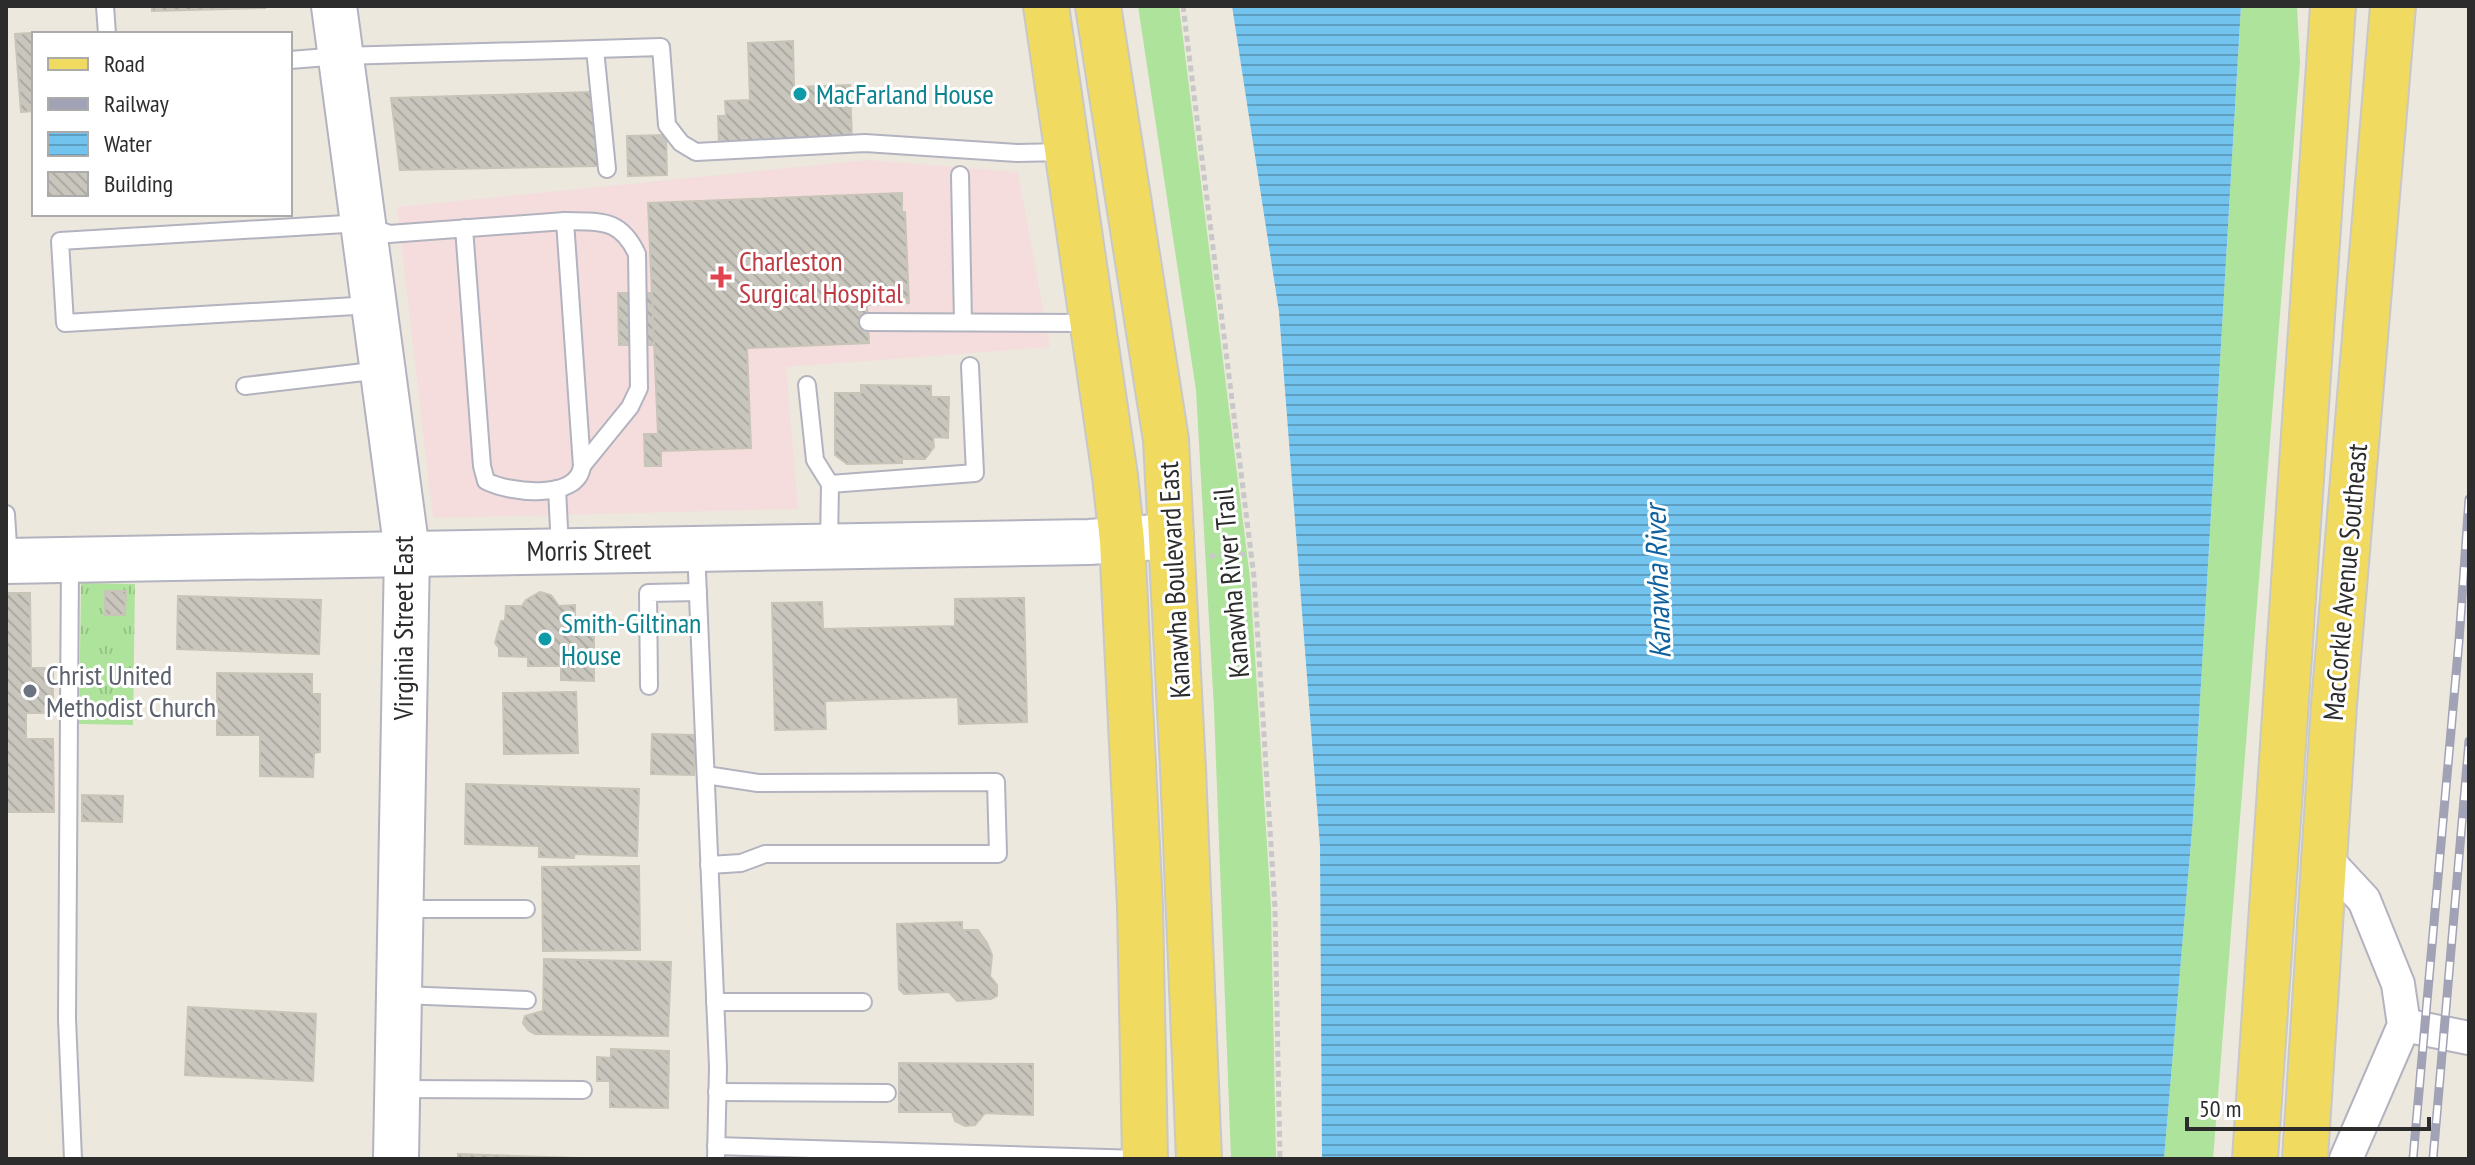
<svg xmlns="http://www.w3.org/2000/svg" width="2475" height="1165" font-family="'PT Sans Narrow',sans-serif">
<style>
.medical{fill:#f4dddc}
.grass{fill:#aee39b}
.park{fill:url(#park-tufts)}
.water{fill:url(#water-rules)}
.building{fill:url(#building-back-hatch);stroke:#c9c4b8;stroke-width:2}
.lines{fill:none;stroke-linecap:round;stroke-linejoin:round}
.lane-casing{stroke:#b2b3bf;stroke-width:20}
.street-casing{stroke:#b2b3bf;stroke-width:36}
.secondary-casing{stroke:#b2b3bf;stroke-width:48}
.primary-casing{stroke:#c8c8c8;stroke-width:48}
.path{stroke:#c8c8c8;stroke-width:5;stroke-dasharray:6 4;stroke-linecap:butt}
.lane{stroke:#fff;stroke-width:16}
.street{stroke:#fff;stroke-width:32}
.secondary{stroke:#fff;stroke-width:44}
.primary{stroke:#f0da60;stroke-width:44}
.rail-casing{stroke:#a1a2b6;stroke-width:9}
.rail{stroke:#fff;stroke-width:6;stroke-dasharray:18;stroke-linecap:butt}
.culture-dot{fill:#0f9aa8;stroke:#fff;stroke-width:3}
.health-dot{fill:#e0444e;stroke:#fff;stroke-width:3}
.worship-dot{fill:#6b7280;stroke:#fff;stroke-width:3}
.labels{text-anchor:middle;stroke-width:6;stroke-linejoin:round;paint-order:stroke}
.culture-label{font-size:28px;fill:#0d838f;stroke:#fff;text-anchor:start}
.health-label{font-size:28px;fill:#be3a42;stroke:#fff;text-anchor:start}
.street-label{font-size:28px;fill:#2c2c2c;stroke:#fff}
.worship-label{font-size:28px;fill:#5b616d;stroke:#fff;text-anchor:start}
.water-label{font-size:30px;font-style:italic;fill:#0e619e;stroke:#fff}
</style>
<defs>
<pattern id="park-tufts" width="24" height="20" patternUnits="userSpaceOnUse" patternTransform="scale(2)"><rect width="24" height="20" fill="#aee39b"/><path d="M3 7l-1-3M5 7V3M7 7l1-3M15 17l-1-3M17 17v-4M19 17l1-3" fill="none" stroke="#96c386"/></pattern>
<pattern id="water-rules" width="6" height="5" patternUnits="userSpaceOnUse" patternTransform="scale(2)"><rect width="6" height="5" fill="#72c3ee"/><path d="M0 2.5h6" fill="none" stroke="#5e9fc1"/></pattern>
<pattern id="building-back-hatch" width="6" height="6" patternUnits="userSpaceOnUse" patternTransform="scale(2)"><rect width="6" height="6" fill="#c9c6bd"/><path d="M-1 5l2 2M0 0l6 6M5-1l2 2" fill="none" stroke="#adaaa3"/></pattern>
</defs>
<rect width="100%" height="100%" fill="#ede8de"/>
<!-- medical -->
<path class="medical" d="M 868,160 L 1018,172 L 1050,347 L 786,367 L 798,509 L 433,518 L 397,207 Z"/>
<!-- grass -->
<g class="grass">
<path d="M 1138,6 L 1179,6 L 1250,578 L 1271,908 L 1276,1159 L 1231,1159 L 1214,709 L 1196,390 Z"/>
<path d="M 2241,6 L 2297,6 L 2300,63 L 2213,1159 L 2164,1159 L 2193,819 Z"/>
</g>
<!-- park -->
<path class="park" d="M 81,583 L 135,584 L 133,725 L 79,724 Z"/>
<!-- water -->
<path class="water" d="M 1232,6 L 2241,6 L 2193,819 L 2164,1159 L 1322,1159 L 1320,846 L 1279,312 Z"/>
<!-- building -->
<g class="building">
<path d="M 152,6 L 265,6 L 265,8 L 152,11 Z"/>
<path d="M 46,32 L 46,34 L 34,34 L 34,111 L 21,112 L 15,34 Z"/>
<path d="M 793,41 L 794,87 L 850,85 L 852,140 L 719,145 L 718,116 L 726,116 L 725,101 L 750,100 L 748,43 Z"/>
<path d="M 591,92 L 599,166 L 400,170 L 391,98 Z"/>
<path d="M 666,135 L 667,175 L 628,176 L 627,136 Z"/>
<path d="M 902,193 L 902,212 L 905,212 L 909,303 L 867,305 L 869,343 L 747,348 L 751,448 L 661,451 L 661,466 L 645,466 L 644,434 L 658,434 L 648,203 Z"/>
<path d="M 618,293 L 652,293 L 654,345 L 619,345 Z"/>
<path d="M 861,385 L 931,386 L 931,397 L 949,397 L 948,438 L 933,437 L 934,447 L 925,459 L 902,459 L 902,463 L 847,464 L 835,455 L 835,393 L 861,393 Z"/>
<path d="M 105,591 L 126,591 L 125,615 L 105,615 Z"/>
<path d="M 540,592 L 551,595 L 559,606 L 575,605 L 575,627 L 594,627 L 594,681 L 561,680 L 561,666 L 528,666 L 528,657 L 499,656 L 499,648 L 495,643 L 501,621 L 505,621 L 506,606 L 522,606 L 526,600 Z"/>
<path d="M 6,593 L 30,593 L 31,668 L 53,668 L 53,713 L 26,713 L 26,739 L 53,739 L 54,812 L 6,812 Z"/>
<path d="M 178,596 L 321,600 L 319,654 L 177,649 Z"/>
<path d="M 1024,598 L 1027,722 L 959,724 L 958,697 L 825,701 L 826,729 L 775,730 L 772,603 L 822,602 L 823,629 L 955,626 L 955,599 Z"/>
<path d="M 217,673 L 312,674 L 312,694 L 320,694 L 320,752 L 314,753 L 313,777 L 260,776 L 260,735 L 217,735 Z"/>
<path d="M 576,692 L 578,753 L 504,754 L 503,693 Z"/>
<path d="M 652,734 L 695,735 L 694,775 L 651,774 Z"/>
<path d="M 466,784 L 639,789 L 637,856 L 574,854 L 574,858 L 539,857 L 539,846 L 465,844 Z"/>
<path d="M 82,795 L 123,796 L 122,822 L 82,821 Z"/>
<path d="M 639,866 L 640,950 L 543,951 L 542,867 Z"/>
<path d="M 962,922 L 962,930 L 978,930 L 987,943 L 992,955 L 990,976 L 997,985 L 997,996 L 991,999 L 957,1001 L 949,992 L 904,994 L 899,989 L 897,924 Z"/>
<path d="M 544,959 L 671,962 L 668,1036 L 535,1034 L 528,1030 L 523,1023 L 525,1016 L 543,1011 Z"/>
<path d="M 188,1007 L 316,1014 L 313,1081 L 185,1075 Z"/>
<path d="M 611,1049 L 669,1051 L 668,1108 L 610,1107 L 610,1081 L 597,1081 L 597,1057 L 611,1058 Z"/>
<path d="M 899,1063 L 1033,1064 L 1033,1115 L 985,1113 L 975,1125 L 965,1126 L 955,1121 L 952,1112 L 899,1112 Z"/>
<path d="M 458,1154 L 610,1159 L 458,1159 Z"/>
</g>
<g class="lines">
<!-- lane casing -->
<g class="lane-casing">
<g id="lane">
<path d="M 105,6 L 107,34"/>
<path d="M 595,49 L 661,47 L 667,125 L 681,143 L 696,152 L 865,143 L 1017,153 L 1066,152"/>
<path d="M 290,60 L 340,56 L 595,49 L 607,169"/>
<path d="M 960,175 L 963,322"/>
<path d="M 565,221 C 601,222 620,218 637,254 L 639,388 L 630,407 L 582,466"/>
<path d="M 372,305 L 65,323 L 60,241 L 362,223 L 389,234 L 565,221 L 582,466 C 578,501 509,493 486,481 L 482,466 L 464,228"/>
<path d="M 868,322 L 1091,323"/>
<path d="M 807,385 L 815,460 L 830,484 L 829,544"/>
<path d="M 245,386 L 381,370"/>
<path d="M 830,484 L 975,473 L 970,366"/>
<path d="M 557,489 L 560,548"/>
<path d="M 6,514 L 9,561"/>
<path d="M 696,549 L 718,1067 L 716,1159"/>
<path d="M 70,561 L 67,1019 L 73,1159"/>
<path d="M 649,686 L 648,593 L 698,592"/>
<path d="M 706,775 L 758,783 L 996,782 L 998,854 L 765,854 L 741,863 L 709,865"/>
<path d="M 403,909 L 526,909"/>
<path d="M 401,995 L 527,1000"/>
<path d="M 715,1002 L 863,1002"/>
<path d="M 400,1089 L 583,1090"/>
<path d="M 717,1092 L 887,1093"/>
<path d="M 716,1146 L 1140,1159"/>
</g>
</g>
<!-- street casing -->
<g class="street-casing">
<g id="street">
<path d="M 2324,857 L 2364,900 L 2398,984 L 2404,1025 L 2346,1159"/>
<path d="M 2404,1025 L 2469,1038"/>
</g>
</g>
<!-- secondary casing -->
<g class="secondary-casing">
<g id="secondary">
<path d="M 334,6 L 407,552 L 396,1159"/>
<path d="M 6,561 L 1089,542 L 1171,536"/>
</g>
</g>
<!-- primary casing -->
<g class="primary-casing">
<g id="primary">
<path d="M 1046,6 L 1115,476 L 1122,541 L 1140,906 L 1145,1159"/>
<path d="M 1098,6 L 1166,440 L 1183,769 L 1199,1159"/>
<path d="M 2255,1159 L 2333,6"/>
<path d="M 2305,1159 L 2334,705 L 2393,6"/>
</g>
</g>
<!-- path -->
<g class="path">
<path d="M 1183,6 L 1254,577 L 1275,908 L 1280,1159"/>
<path d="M 1209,556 L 1251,554"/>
</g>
<!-- lane -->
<use href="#lane" class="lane"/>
<!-- street -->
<use href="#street" class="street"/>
<!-- secondary -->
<use href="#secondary" class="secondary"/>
<!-- primary -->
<use href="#primary" class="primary"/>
<!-- rail casing -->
<g class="rail-casing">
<g id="rail">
<path d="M 2413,1159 L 2459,641 L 2469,499"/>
<path d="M 2433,1159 L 2469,741"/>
</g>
</g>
<!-- rail -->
<use href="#rail" class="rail"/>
</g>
<!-- markers -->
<g class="culture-dot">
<circle cx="800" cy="94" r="8"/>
<circle cx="545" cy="639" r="8"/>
</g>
<path class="health-dot" d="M717 265h8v8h8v8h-8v8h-8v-8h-8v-8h8z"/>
<circle class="worship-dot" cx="30" cy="691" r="8"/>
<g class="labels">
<!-- culture labels -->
<g class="culture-label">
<text x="816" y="104">MacFarland House</text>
<text x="561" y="633">Smith-Giltinan<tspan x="561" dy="32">House</tspan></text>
</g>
<!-- health labels -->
<g class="health-label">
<text x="739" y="271">Charleston<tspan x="739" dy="32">Surgical Hospital</tspan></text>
</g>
<!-- street labels -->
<g class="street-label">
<text transform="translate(589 550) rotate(-1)" y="10">Morris Street</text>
<text transform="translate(1174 580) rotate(-93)" y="10">Kanawha Boulevard East</text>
<text transform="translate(2345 582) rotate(-85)" y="10">MacCorkle Avenue Southeast</text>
<text transform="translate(1231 583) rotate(-95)" y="10">Kanawha River Trail</text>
<text transform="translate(403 628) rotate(-90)" y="10">Virginia Street East</text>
</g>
<!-- worship labels -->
<g class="worship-label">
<text x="46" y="685">Christ United<tspan x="46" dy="32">Methodist Church</tspan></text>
</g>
<!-- water labels -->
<g class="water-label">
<text transform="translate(1658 582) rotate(-92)" y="10">Kanawha River</text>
</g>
</g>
<!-- border -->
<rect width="2475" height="1165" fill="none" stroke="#2c2c2c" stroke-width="16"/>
<!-- legend -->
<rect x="32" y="32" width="260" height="184" fill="#ffffff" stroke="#ababab" stroke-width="2"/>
<rect x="48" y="58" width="40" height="12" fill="#f0da60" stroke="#ababab" stroke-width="2"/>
<text x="104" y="72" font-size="24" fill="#2c2c2c">Road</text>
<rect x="48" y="98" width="40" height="12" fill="#a1a2b6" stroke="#ababab" stroke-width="2"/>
<text x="104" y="112" font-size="24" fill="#2c2c2c">Railway</text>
<rect x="48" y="132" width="40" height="24" fill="url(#water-rules)" stroke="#ababab" stroke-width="2"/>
<text x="104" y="152" font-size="24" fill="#2c2c2c">Water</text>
<rect x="48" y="172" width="40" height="24" fill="url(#building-back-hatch)" stroke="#ababab" stroke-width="2"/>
<text x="104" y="192" font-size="24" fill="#2c2c2c">Building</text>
<!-- scale -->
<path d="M2187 1117v12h242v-12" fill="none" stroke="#2c2c2c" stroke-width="4"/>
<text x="2199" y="1117" font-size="24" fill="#2c2c2c" stroke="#ffffff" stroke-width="6" paint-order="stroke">50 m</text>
</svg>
